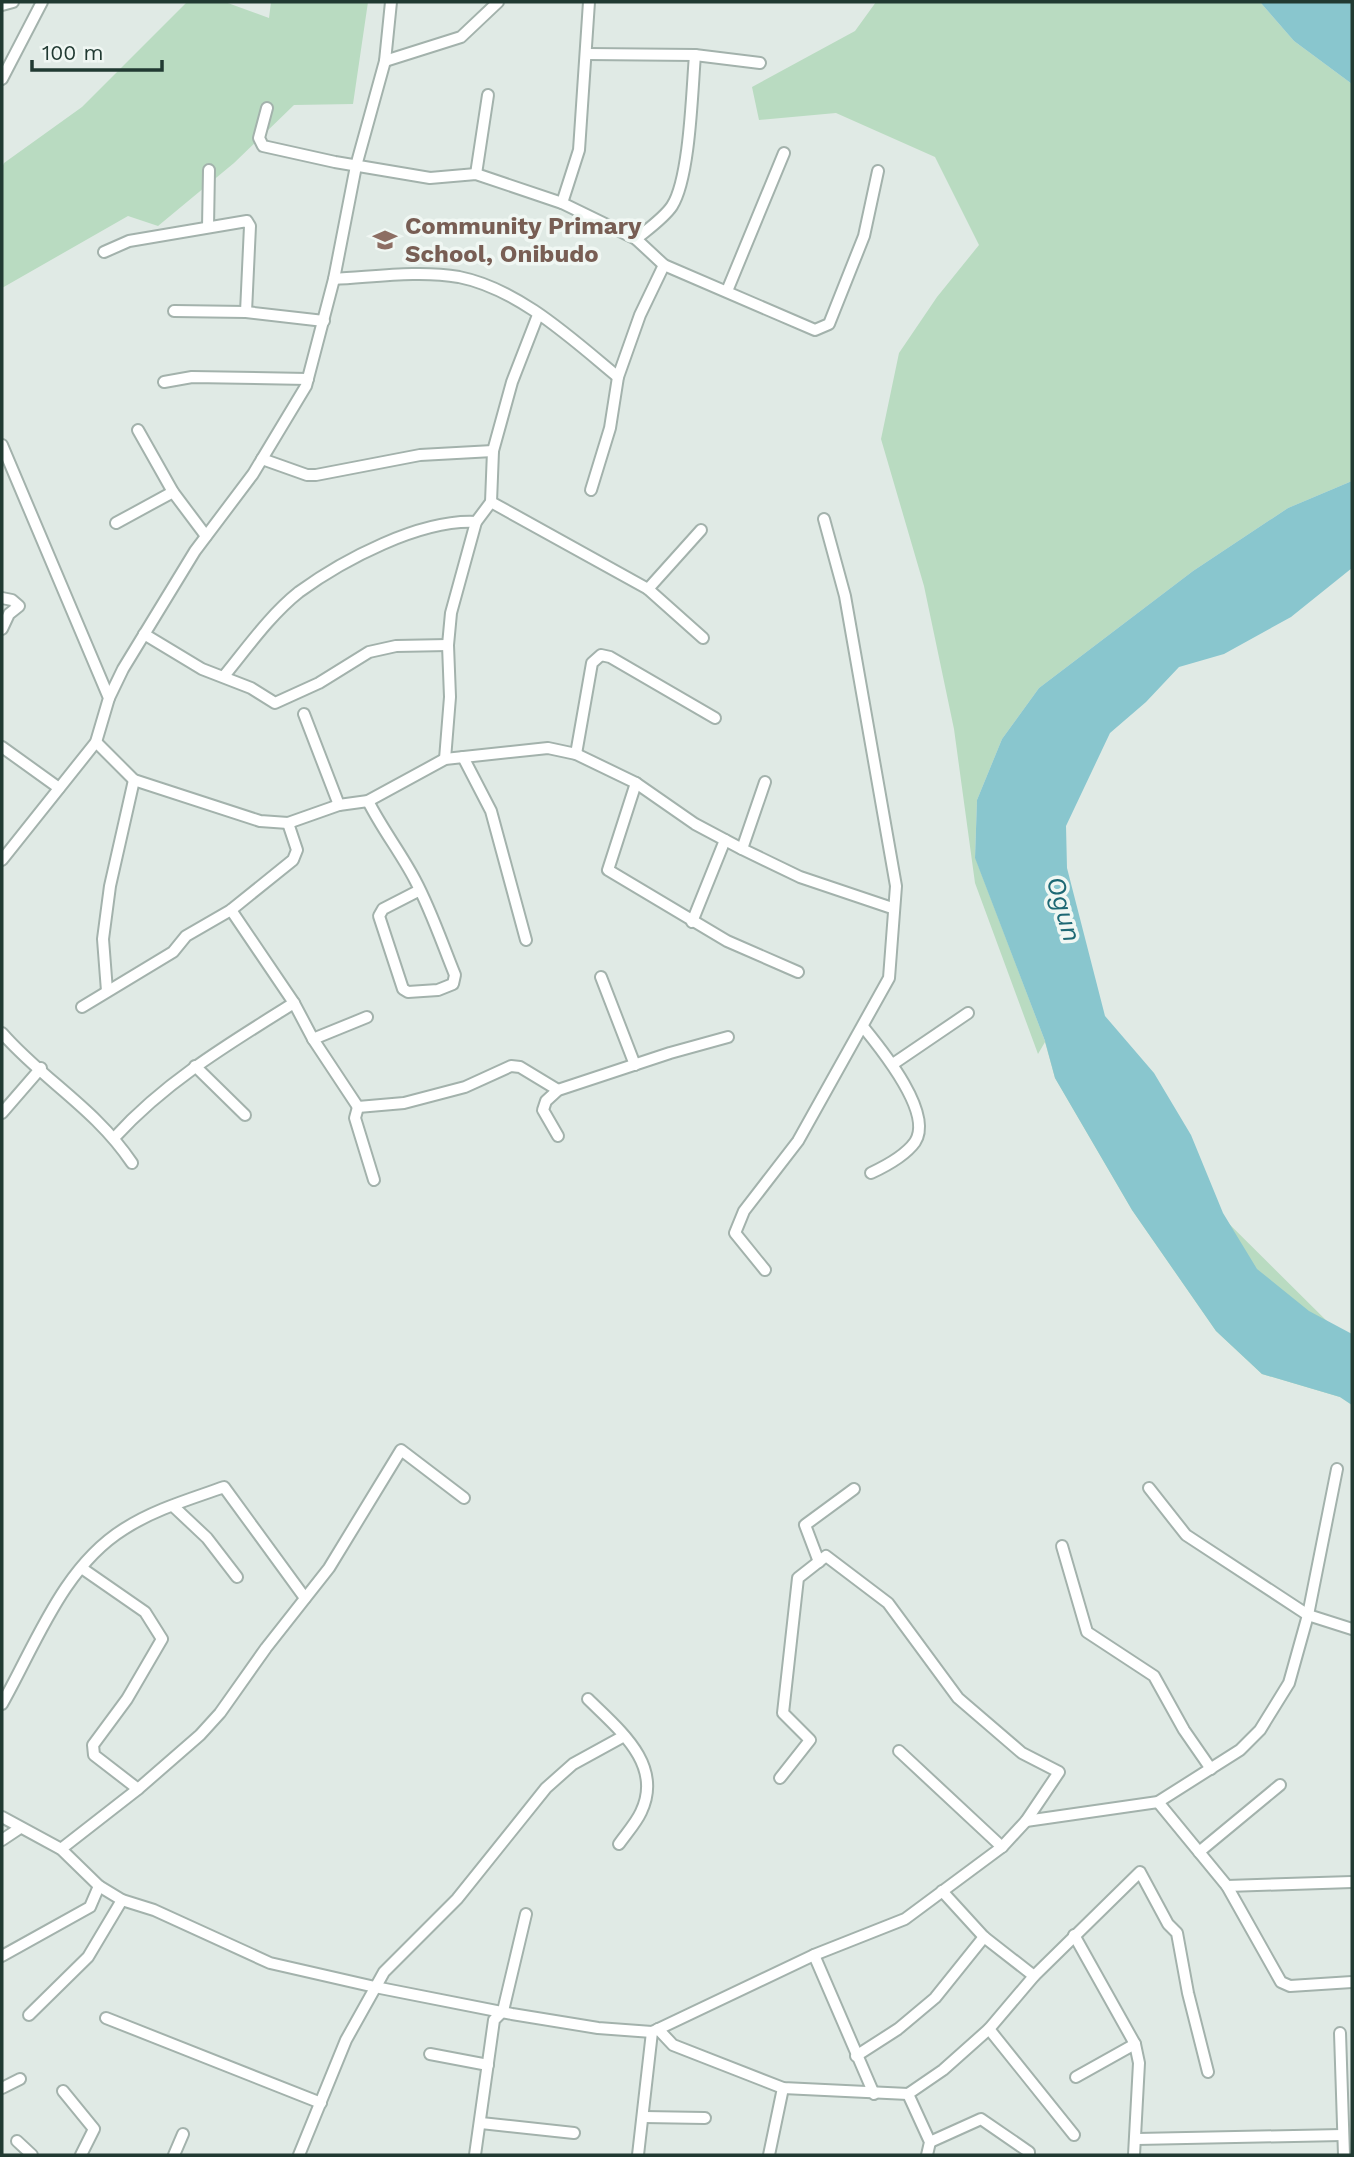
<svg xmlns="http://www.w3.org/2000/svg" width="1354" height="2157" font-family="'Work Sans',sans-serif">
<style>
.green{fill:#b9dbc1}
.water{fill:#89c6ce}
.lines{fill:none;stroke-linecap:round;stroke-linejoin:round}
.minor-casing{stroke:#a3b2ac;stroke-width:14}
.minor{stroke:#fff;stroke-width:10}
.labels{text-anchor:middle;stroke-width:7;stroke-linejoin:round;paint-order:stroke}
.education-label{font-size:24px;font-weight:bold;fill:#785e54;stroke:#f0f7f3;text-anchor:start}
.water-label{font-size:26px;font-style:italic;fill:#1d6874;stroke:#f0f7f3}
</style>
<rect width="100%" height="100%" fill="#e0eae5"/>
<!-- green -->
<g class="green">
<path d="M 187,2 L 225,2 L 269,18 L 271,2 L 368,2 L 353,104 L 294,105 L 234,163 L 158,226 L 128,216 L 2,288 L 2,168 L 4,163 L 82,107 Z"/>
<path d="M 876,2 L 1260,2 L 1294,41 L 1352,84 L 1352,481 L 1288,508 L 1193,571 L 1039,688 L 1002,739 L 977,800 L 975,857 L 1045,1041 L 1352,1346 L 1352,1405 L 1340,1397 L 1262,1374 L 1216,1331 L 1132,1210 L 1055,1078 L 1045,1042 L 1038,1054 L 975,883 L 954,729 L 924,586 L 881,439 L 899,353 L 937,297 L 979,245 L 935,157 L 836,113 L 759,120 L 752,87 L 855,31 Z"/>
</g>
<!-- water -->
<g class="water">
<path d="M 1260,2 L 1352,2 L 1352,84 L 1294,41 Z"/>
<path d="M 1352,481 L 1352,568 L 1291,617 L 1224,654 L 1179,667 L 1146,702 L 1110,733 L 1066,826 L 1067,868 L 1105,1016 L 1154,1073 L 1191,1135 L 1223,1213 L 1257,1269 L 1309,1311 L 1352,1334 L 1352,1405 L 1340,1397 L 1262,1374 L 1216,1331 L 1132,1210 L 1055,1078 L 1045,1041 L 975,858 L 977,800 L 1002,739 L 1039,688 L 1193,571 L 1288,508 Z"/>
</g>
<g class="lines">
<!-- minor casing -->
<g class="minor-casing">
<g id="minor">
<path d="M 2,5 L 13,2"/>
<path d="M 587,54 L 695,55 L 760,63"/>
<path d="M 385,61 L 461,37 L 498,2"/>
<path d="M 2,79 L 42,2"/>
<path d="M 267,108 L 259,138 L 263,146 L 335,162 L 430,178 L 476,174 L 562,203 L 636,239 L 664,265 L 815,330 L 829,324 L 864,236 L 878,171"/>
<path d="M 476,174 L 488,95"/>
<path d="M 562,203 L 579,150 L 589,2"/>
<path d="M 208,227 L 209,170"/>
<path d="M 636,239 C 648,229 664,218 672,206 C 690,178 692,90 695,55"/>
<path d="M 104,252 L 129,241 L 247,221 L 250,226 L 246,312"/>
<path d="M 334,279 C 374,277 419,270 459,277 C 519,289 572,339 618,377"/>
<path d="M 727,291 L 784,153"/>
<path d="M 174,311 L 246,312 L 324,321"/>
<path d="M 164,382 L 192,377 L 308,379"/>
<path d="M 138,430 L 173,492 L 206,536"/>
<path d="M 2,445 L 109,698 L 96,742 L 2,860"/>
<path d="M 262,459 L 307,475 L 316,475 L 420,455 L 493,451"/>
<path d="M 591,490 L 610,428 L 618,377 L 640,315 L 664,265"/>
<path d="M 491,502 L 648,589 L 703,638"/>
<path d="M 116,523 L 173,492"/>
<path d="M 648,589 L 701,530"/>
<path d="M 2,598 L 12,600 L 19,606 L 9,614 L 2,629"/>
<path d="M 144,634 L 202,669 L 251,688 L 275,703 L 319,683 L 369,652 L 396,646 L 448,645"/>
<path d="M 224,676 C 247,648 270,615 299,592 C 343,560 420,519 476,522"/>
<path d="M 109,698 L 123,669 L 195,551 L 253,474 L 306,386 L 334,279 L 356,166 L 385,61 L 391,2"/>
<path d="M 304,714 L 339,805"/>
<path d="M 96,742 L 134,780 L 260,821 L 288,823 L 339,805 L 368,801 L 445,759 L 548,748 L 576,754 L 636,783 L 695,824 L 742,849 L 800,877 L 892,908"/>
<path d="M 2,747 L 59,788"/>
<path d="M 576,754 L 592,663 L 601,655 L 610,657 L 715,718"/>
<path d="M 463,757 L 491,811 L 526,940"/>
<path d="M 445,759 L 450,697 L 448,645 L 451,613 L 476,522 L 491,502 L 493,451 L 512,382 L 538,315"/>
<path d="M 636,783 L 608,870 L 727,941 L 798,972"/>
<path d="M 368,801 C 382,829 401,853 415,880 C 431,910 442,943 455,975 L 453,984 L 438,990 L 408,992 L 403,989 L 379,916 L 383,909 L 420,890"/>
<path d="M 742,849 L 765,782"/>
<path d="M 231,910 L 294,1003 L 313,1039 L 358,1107"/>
<path d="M 692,922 L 725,840"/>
<path d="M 601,977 L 635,1065"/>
<path d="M 107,991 L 103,939 L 110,886 L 134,780"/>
<path d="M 82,1007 L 173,952 L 186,936 L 231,910 L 293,860 L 297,850 L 288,823"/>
<path d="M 864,1028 C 881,1049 934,1113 915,1142 C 905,1156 886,1166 871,1173"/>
<path d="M 2,1033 C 43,1080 95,1108 132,1163"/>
<path d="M 313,1039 L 367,1017"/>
<path d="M 893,1064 L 968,1013"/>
<path d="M 195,1066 L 245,1115"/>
<path d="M 358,1107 L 404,1103 L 465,1087 L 511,1066 L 520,1067 L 558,1090"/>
<path d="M 358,1107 L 355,1118 L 374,1180"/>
<path d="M 2,1113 L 41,1068"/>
<path d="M 558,1136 L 543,1110 L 546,1101 L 558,1090 L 670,1053 L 728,1037"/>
<path d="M 115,1137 C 166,1081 230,1043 294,1003"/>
<path d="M 765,1270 L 735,1233 L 744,1211 L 798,1141 L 889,978 L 896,886 L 845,596 L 824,519"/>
<path d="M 1149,1488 L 1186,1535 L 1308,1615 L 1352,1629"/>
<path d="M 173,1506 L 207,1538 L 237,1577"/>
<path d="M 1062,1546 L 1087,1632 L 1154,1676 L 1184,1730 L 1211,1769"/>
<path d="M 819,1562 L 805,1525 L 854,1489"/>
<path d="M 83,1569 L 145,1612 L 162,1639 L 127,1699 L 93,1745 L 94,1755 L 138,1789"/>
<path d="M 588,1699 C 618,1729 664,1764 641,1812 C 636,1823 626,1834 619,1844"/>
<path d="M 2,1704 C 36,1644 63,1567 124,1529 C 155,1509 191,1499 224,1487 L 305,1598"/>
<path d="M 899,1751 L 1002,1847"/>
<path d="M 1158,1802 L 1227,1886 L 1281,1982 L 1290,1986 L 1352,1982"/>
<path d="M 2,1817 L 61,1849 L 99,1886 L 122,1900 L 154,1910 L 270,1963 L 375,1987 L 512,2014 L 598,2028 L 652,2032 L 814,1955 L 905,1919 L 1002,1847 L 1026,1821 L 1059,1772 L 1022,1753 L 958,1698 L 888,1603 L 826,1556 L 798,1578 L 783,1713 L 810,1740 L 780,1778"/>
<path d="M 1026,1821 L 1158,1802 L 1240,1750 L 1260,1730 L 1289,1683 L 1308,1615 L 1337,1469"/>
<path d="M 2,1840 L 20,1828"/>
<path d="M 61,1849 L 138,1789 L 200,1735 L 220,1713 L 266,1648 L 329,1568 L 401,1450 L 464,1498"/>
<path d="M 1199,1852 L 1280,1785"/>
<path d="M 1227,1886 L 1352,1882"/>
<path d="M 942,1891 L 984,1937 L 1034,1976"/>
<path d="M 1074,1935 L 1135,2044 L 1139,2063 L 1134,2155"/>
<path d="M 814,1955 L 874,2094"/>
<path d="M 2,1956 L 90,1907 L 99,1886"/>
<path d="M 29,2015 L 88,1957 L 122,1900"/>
<path d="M 106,2018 L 321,2103"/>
<path d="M 658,2029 L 673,2045 L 783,2088 L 908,2094 L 943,2070 L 989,2029 L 1034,1976 L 1140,1872 L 1168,1924 L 1177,1933 L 1188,1993 L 1208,2072"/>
<path d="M 989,2029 L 1074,2135"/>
<path d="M 1340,2033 L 1344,2155"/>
<path d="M 430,2054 L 488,2065"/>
<path d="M 856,2056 L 898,2029 L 935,1998 L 984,1937"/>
<path d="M 1076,2077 L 1135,2044"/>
<path d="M 2,2088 L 20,2079"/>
<path d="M 63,2091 L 94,2129 L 81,2155"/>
<path d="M 908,2094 L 930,2142 L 927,2155"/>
<path d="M 644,2117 L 705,2118"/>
<path d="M 481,2123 L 574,2133"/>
<path d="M 1137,2139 L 1342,2135"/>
<path d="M 17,2141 L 32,2155"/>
<path d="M 930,2142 L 981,2119 L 1029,2152 L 1029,2155"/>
<path d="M 174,2155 L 183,2134"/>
<path d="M 299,2155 L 346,2040 L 384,1972 L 457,1899 L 546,1788 L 573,1764 L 624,1736"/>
<path d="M 475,2155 L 494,2020 L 503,2011 L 526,1914"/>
<path d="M 638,2155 L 652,2032"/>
<path d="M 769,2155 L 783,2088"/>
</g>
</g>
<!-- minor -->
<use href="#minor" class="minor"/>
</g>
<!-- icons -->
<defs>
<g id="school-bare" transform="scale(1.89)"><path d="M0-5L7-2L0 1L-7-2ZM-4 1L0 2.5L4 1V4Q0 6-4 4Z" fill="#8d6e63" stroke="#f0f7f3" stroke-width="2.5" paint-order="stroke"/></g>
</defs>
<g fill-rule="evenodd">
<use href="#school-bare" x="385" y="240"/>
</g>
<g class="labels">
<!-- education labels -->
<g class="education-label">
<text x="405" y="234">Community Primary<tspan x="405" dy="28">School, Onibudo</tspan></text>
</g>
<!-- water labels -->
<g class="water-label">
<text transform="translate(1064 909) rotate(74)" y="9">Ogun</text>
</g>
</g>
<!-- border -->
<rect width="1354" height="2157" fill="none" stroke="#213a32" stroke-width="7"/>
<!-- scale -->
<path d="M32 60v10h130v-10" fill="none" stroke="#213a32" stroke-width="3.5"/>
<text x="42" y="60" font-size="21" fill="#213a32" stroke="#f0f7f3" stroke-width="5" paint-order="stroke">100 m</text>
</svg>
